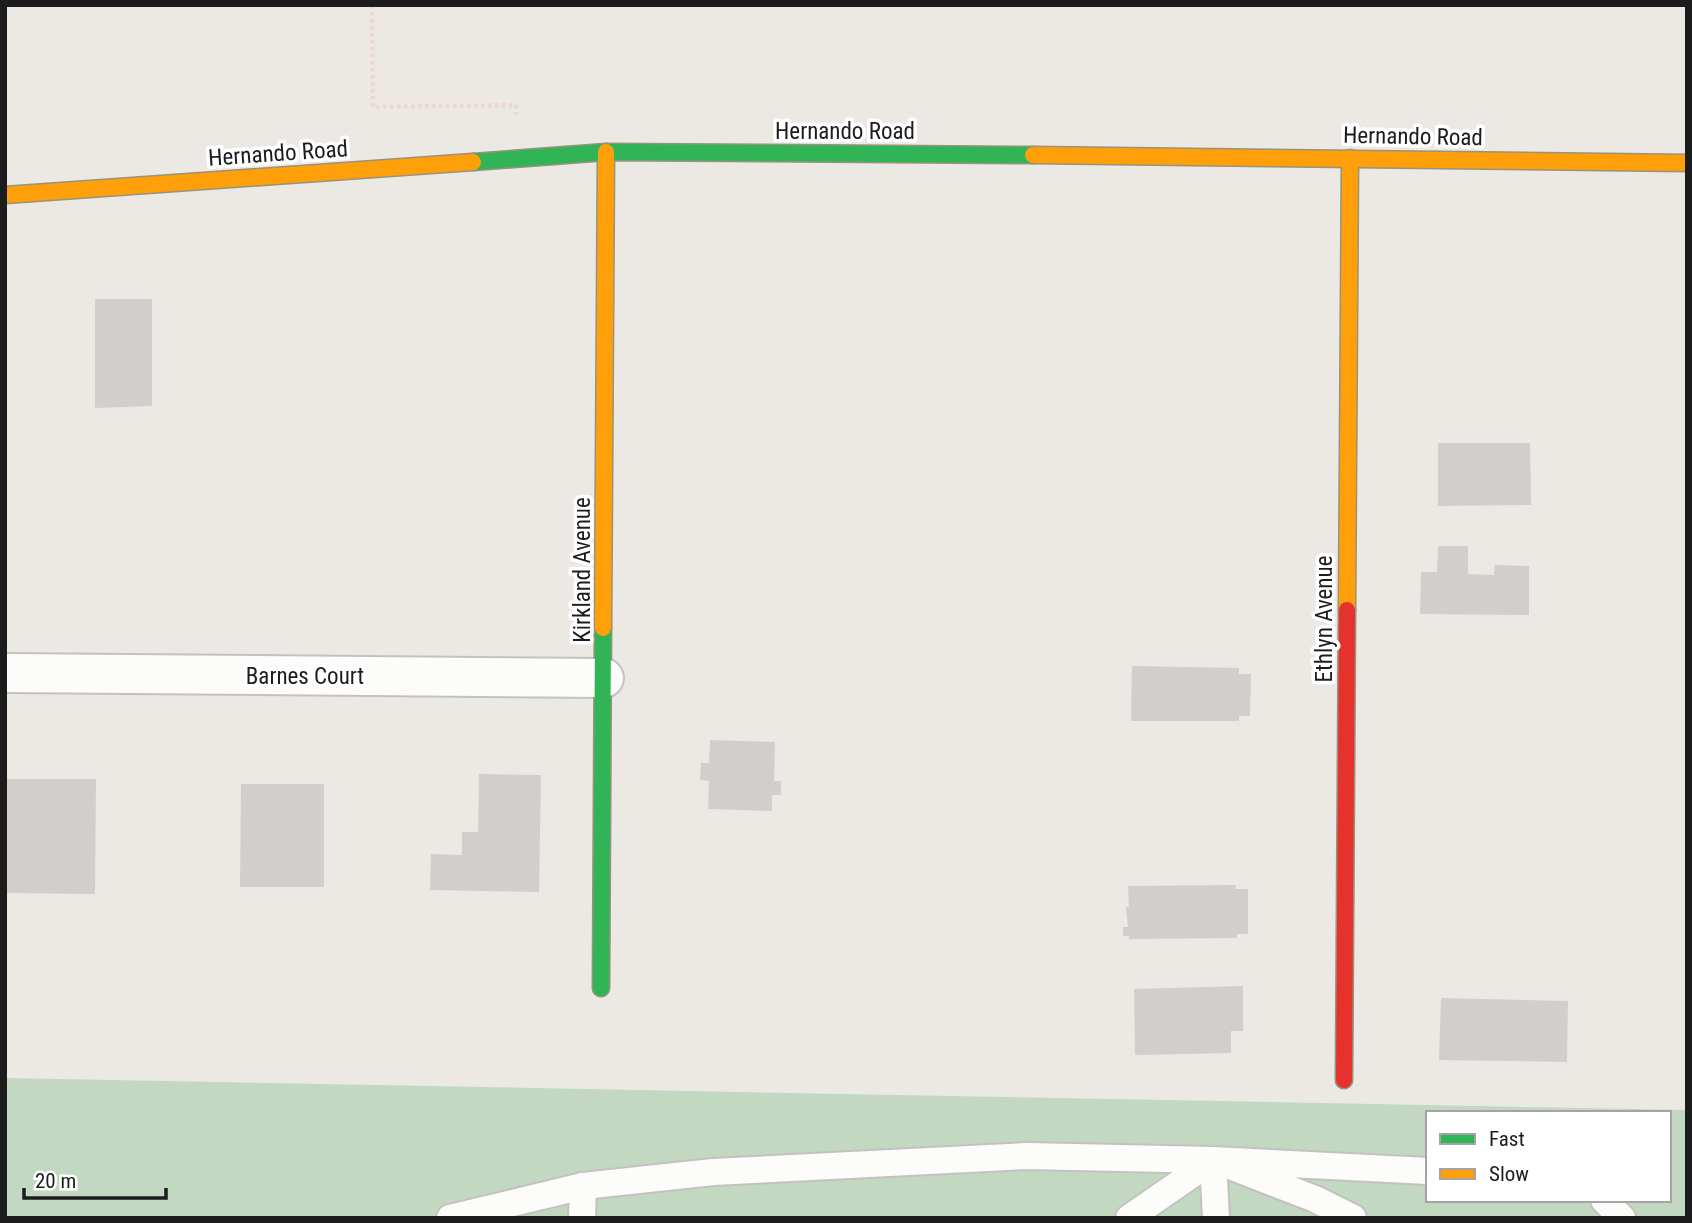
<svg xmlns="http://www.w3.org/2000/svg" width="1692" height="1223" font-family="'Roboto Condensed',sans-serif">
<style>
.cemetery{fill:#c2d8c0;fill-rule:evenodd}
.building{fill:#d2cecb}
.lines{fill:none;stroke-linecap:round;stroke-linejoin:round}
.lane-casing{stroke:#c4c2c0;stroke-width:30}
.street-casing{stroke:#c4c2c0;stroke-width:42}
.fast-casing{stroke:#96947c;stroke-width:19}
.slow-casing{stroke:#96947c;stroke-width:19}
.jam-casing{stroke:#96947c;stroke-width:19}
.path{stroke:#ebd7d7;stroke-width:4.5;stroke-dasharray:3.5 3.5;stroke-linecap:butt}
.lane{stroke:#fcfcfb;stroke-width:26}
.street{stroke:#fcfcfb;stroke-width:38}
.fast{stroke:#30b455;stroke-width:16}
.slow{stroke:#ff9f0a;stroke-width:16}
.jam{stroke:#e5322d;stroke-width:16}
.labels{text-anchor:middle;stroke-width:7;stroke-linejoin:round;paint-order:stroke}
.street-label{font-size:23px;fill:#1c1c1c;stroke:#fff}
</style>
<rect width="100%" height="100%" fill="#ece8e4"/>
<!-- cemetery -->
<path class="cemetery" d="M 5,1078 L 1687,1110 L 1687,1218 L 5,1218 ZM 1428,1113 L 1669,1113 L 1669,1200 L 1428,1200 Z"/>
<!-- building -->
<g class="building">
<path d="M 95,299 L 152,299 L 152,406 L 95,408 Z"/>
<path d="M 1438,443 L 1530,443 L 1531,505 L 1438,506 Z"/>
<path d="M 1438,546 L 1468,546 L 1468,574 L 1494,575 L 1495,565 L 1529,566 L 1529,615 L 1420,614 L 1421,572 L 1437,572 Z"/>
<path d="M 1132,666 L 1239,668 L 1239,674 L 1251,674 L 1250,716 L 1239,716 L 1239,721 L 1131,721 Z"/>
<path d="M 710,740 L 775,742 L 774,781 L 781,781 L 781,795 L 772,795 L 772,811 L 708,809 L 709,781 L 700,780 L 701,763 L 709,763 Z"/>
<path d="M 479,774 L 541,775 L 539,892 L 430,890 L 431,854 L 462,855 L 462,832 L 478,832 Z"/>
<path d="M 5,779 L 96,779 L 95,894 L 5,893 Z"/>
<path d="M 241,784 L 324,784 L 324,887 L 240,887 Z"/>
<path d="M 1236,885 L 1235,889 L 1248,889 L 1248,934 L 1237,934 L 1237,938 L 1129,939 L 1129,936 L 1123,936 L 1123,927 L 1128,927 L 1126,907 L 1129,907 L 1128,886 Z"/>
<path d="M 1243,986 L 1243,1031 L 1231,1031 L 1231,1053 L 1135,1055 L 1134,989 Z"/>
<path d="M 1441,998 L 1568,1001 L 1567,1062 L 1439,1060 Z"/>
</g>
<g class="lines">
<!-- lane casing -->
<g class="lane-casing">
<g id="lane">
<path d="M 1213,1160 L 1216,1218"/>
<path d="M 1235,1168 L 1315,1199 L 1353,1218"/>
<path d="M 1604,1200 L 1622,1218"/>
<path d="M 450,1218 L 583,1186 L 713,1172 L 1027,1156 L 1213,1160 L 1428,1171"/>
<path d="M 582,1218 L 583,1186"/>
<path d="M 1129,1218 L 1213,1160"/>
</g>
</g>
<!-- street casing -->
<g class="street-casing">
<path id="street" d="M 5,673 L 604,678"/>
</g>
<!-- fast casing -->
<g class="fast-casing">
<g id="fast">
<path d="M 473,162 L 606,152 L 1033,155"/>
<path d="M 601,988 L 603,628"/>
</g>
</g>
<!-- slow casing -->
<g class="slow-casing">
<g id="slow">
<path d="M 1033,155 L 1687,163"/>
<path d="M 5,195 L 473,162"/>
<path d="M 1347,610 L 1350,158"/>
<path d="M 603,628 L 606,152"/>
</g>
</g>
<!-- jam casing -->
<g class="jam-casing">
<path id="jam" d="M 1344,1080 L 1347,610"/>
</g>
<!-- path -->
<path class="path" d="M 372,5 L 373,107 L 516,105 L 516,115"/>
<!-- lane -->
<use href="#lane" class="lane"/>
<!-- street -->
<use href="#street" class="street"/>
<!-- fast -->
<use href="#fast" class="fast"/>
<!-- slow -->
<use href="#slow" class="slow"/>
<!-- jam -->
<use href="#jam" class="jam"/>
</g>
<g class="labels">
<!-- street labels -->
<g class="street-label">
<text x="845" y="139">Hernando Road</text>
<text transform="translate(1413 136) rotate(1)" y="8">Hernando Road</text>
<text transform="translate(278 153) rotate(-4)" y="8">Hernando Road</text>
<text transform="translate(582 570) rotate(-90)" y="8">Kirkland Avenue</text>
<text transform="translate(1324 619) rotate(-90)" y="8">Ethlyn Avenue</text>
<text x="305" y="684">Barnes Court</text>
</g>
</g>
<!-- border -->
<rect width="1692" height="1223" fill="none" stroke="#1c1c1c" stroke-width="14"/>
<!-- legend -->
<rect x="1426" y="1111" width="245" height="91" fill="#ffffff" stroke="#a4a4a4" stroke-width="2"/>
<rect x="1440" y="1134" width="35" height="10" fill="#30b455" stroke="#a4a4a4" stroke-width="2"/>
<text x="1489" y="1146" font-size="21" fill="#1c1c1c">Fast</text>
<rect x="1440" y="1169" width="35" height="10" fill="#ff9f0a" stroke="#a4a4a4" stroke-width="2"/>
<text x="1489" y="1181" font-size="21" fill="#1c1c1c">Slow</text>
<!-- scale -->
<path d="M24 1188v10h142v-10" fill="none" stroke="#1c1c1c" stroke-width="3.5"/>
<text x="35" y="1188" font-size="21" fill="#1c1c1c" stroke="#ffffff" stroke-width="5" paint-order="stroke">20 m</text>
</svg>
